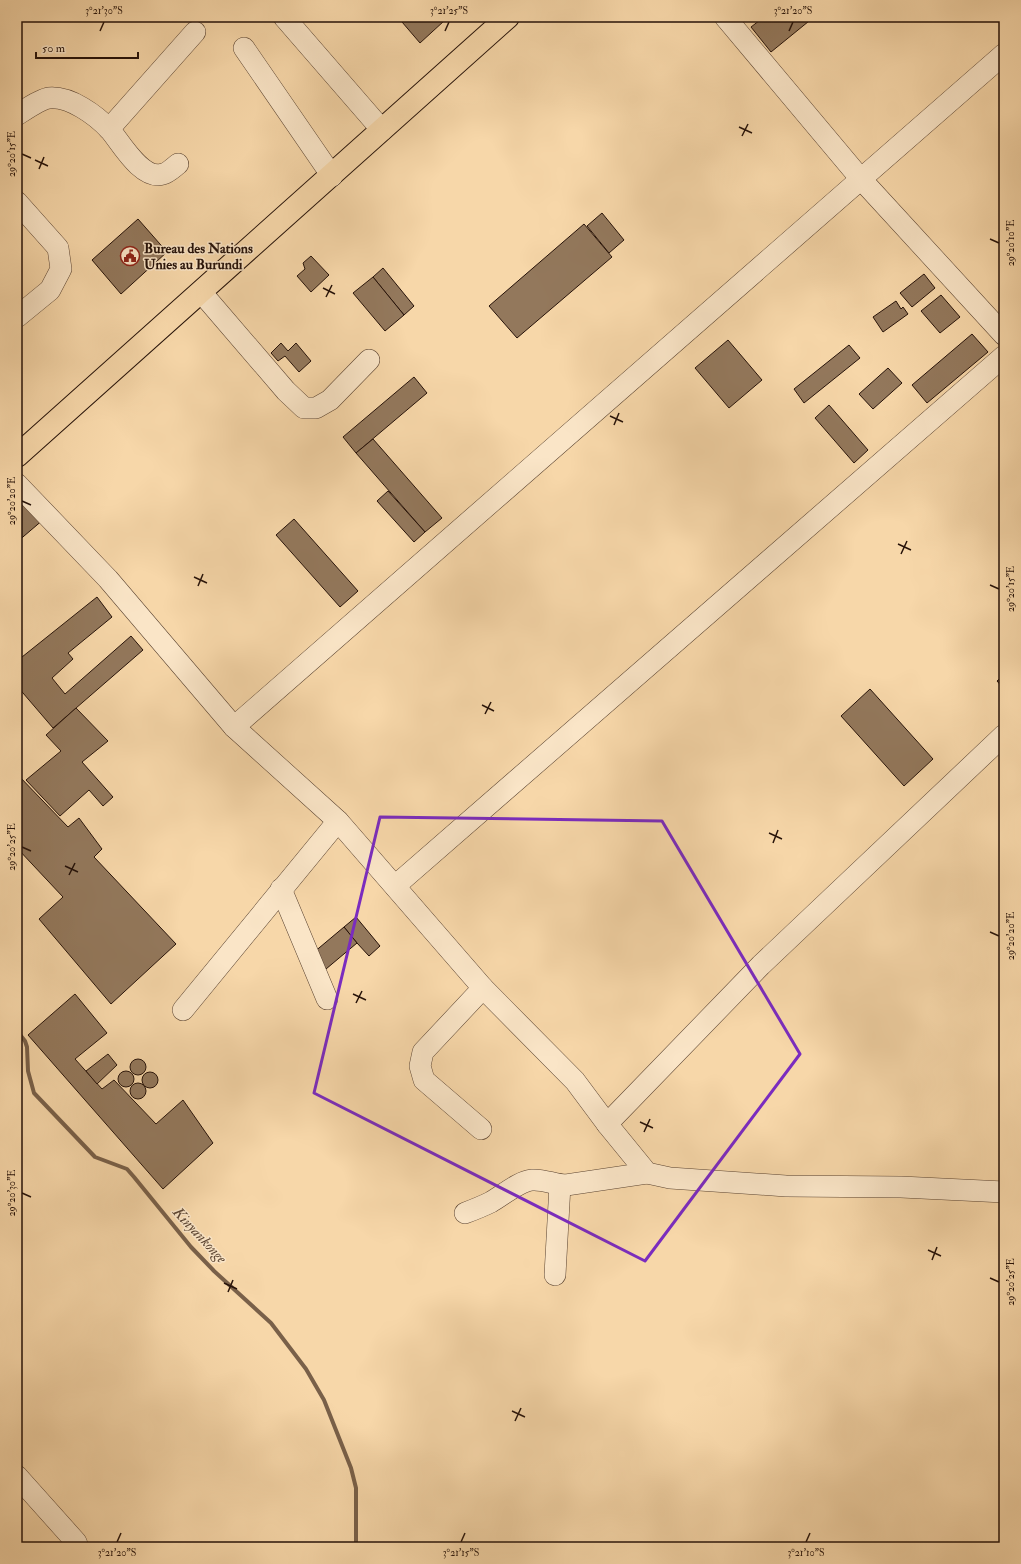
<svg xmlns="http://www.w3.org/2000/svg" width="1021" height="1564" font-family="'IM FELL Double Pica',serif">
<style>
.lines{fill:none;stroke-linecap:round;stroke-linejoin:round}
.stream{stroke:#796049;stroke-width:4}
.building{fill:#93785c;stroke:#261209}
.minor-casing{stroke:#5a4331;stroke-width:22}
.major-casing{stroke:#261209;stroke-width:24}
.minor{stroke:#fae5c7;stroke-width:21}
.major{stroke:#f7d7a9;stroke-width:22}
.marked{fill:none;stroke:#7b2cbf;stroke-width:3;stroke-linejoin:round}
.ticks{fill:none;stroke:#261209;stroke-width:1.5}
.labels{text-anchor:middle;stroke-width:3;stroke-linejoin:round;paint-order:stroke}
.poi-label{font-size:14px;font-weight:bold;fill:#261209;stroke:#fae5c7;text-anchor:start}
.water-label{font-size:15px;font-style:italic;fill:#5d4633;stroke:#fae5c7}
.neatline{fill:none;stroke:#261209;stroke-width:1.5}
.ticks-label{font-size:10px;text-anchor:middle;fill:#261209}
</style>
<rect width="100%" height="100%" fill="#f7d7a9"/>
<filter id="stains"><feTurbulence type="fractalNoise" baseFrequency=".005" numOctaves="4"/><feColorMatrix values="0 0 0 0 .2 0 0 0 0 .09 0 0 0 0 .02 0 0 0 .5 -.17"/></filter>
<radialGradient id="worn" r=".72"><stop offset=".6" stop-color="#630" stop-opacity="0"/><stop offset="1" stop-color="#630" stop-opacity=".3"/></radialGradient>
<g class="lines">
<!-- stream -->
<path class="stream" d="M 17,1031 L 25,1041 L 27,1047 L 28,1071 L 34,1093 L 95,1157 L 127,1169 L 134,1177 L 191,1247 L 214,1271 L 271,1323 L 306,1369 L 324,1400 L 351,1468 L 356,1488 L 356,1547"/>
</g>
<!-- building -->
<g class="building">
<path d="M 408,17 L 441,17 L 444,21 L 420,43 L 402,22 Z"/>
<path d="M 764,17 L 814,17 L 771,52 L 751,27 Z"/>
<path d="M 602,213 L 624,240 L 609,253 L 587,226 Z"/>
<path d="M 138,219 L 167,252 L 121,294 L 92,260 Z"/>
<path d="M 584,224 L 612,257 L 517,338 L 489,306 Z"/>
<path d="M 311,256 L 329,275 L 311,292 L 297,276 L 305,269 L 303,263 Z"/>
<path d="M 383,268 L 414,306 L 404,315 L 373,277 Z"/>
<path d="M 924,274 L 935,288 L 912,307 L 900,293 Z"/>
<path d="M 373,277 L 404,315 L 385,331 L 353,293 Z"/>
<path d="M 941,295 L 960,317 L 940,333 L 921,311 Z"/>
<path d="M 896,301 L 901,309 L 903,307 L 908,314 L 883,332 L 873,317 Z"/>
<path d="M 972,334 L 988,352 L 927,403 L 912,385 Z"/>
<path d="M 728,340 L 762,380 L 729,408 L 695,368 Z"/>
<path d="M 281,343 L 288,351 L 296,343 L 311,361 L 299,372 L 285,356 L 278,361 L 271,353 Z"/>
<path d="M 849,345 L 860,358 L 804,403 L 794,389 Z"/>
<path d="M 888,368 L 902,383 L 873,409 L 859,394 Z"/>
<path d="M 414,377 L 427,393 L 356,453 L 343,437 Z"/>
<path d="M 829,405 L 868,450 L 854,463 L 815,418 Z"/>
<path d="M 373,439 L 442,518 L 425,532 L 356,453 Z"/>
<path d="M 388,491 L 425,532 L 414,542 L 377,501 Z"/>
<path d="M 27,500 L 44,519 L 17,542 L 17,510 Z"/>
<path d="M 294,519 L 358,591 L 340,607 L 276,535 Z"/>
<path d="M 97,597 L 112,617 L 68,653 L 73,659 L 52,678 L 65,694 L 131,636 L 143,650 L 53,728 L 17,686 L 17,661 Z"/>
<path d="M 1004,675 L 1004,689 L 997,681 Z"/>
<path d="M 870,689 L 933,759 L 904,786 L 841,716 Z"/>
<path d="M 76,708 L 108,741 L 82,762 L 113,797 L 103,806 L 89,790 L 60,816 L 26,780 L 61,751 L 46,735 Z"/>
<path d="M 17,774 L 68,827 L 79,818 L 102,849 L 94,857 L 176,944 L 111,1004 L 39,919 L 63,897 L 17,848 Z"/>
<path d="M 356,917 L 380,946 L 369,956 L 357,943 L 344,927 Z"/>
<path d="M 344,927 L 357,943 L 326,969 L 313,953 Z"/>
<path d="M 75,994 L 107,1033 L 75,1059 L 102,1089 L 114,1080 L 156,1124 L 183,1100 L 213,1143 L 163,1189 L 28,1035 Z"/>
<path d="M 108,1054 L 117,1065 L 97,1084 L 86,1071 Z"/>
<circle cx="138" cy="1067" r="8"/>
<circle cx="126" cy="1079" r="8"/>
<circle cx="150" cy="1080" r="8"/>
<circle cx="138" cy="1091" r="8"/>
</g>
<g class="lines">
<!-- minor casing -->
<g class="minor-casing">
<g id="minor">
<path d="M 284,17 L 382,130"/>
<path d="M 725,17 L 860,178 L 1004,335"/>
<path d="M 244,48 L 332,176"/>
<path d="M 17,115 C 25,110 40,99 49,98 C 70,96 96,115 110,130 C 121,143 142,181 163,174 C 168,173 174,167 178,164"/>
<path d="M 109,129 L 195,32"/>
<path d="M 17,202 L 58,248 L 61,269 L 50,290 L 17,317"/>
<path d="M 201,292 L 286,391 L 304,408 L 316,408 L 330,400 L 369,360"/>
<path d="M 17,484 L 108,579 L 234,727 L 338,821 L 483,988 L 575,1081 L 607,1124 L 647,1173 L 670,1178 L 786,1186 L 901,1187 L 1004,1192"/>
<path d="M 234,727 L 1004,54"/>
<path d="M 395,886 L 1004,356"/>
<path d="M 281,889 L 327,999"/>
<path d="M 183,1010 L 338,821"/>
<path d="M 607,1124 L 761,965 L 1004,735"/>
<path d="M 481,1129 L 424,1080 L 420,1066 L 423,1052 L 483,988"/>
<path d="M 465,1213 C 473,1210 483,1206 491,1202 C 502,1196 519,1181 532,1180 C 544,1179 555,1185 566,1185 L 647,1173"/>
<path d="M 555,1275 L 560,1185"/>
<path d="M 17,1476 L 76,1542 L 78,1547"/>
</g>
</g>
<!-- major casing -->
<g class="major-casing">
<path id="major" d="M 17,456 L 508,17"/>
</g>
<!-- minor -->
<use href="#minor" class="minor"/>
<!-- major -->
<use href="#major" class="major"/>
</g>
<!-- marked area -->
<path class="marked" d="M 380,817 L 662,821 L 800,1054 L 645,1261 L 314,1093 Z"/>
<!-- ticks -->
<path class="ticks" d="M 100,31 L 104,22M 445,31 L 449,22M 789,31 L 793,22M 739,127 L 752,133M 742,136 L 748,124M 22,154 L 31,158M 35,160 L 48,166M 39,169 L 44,157M 990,239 L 999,243M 323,288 L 335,294M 326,297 L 332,285M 610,416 L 623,422M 614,425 L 619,413M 22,501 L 31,505M 898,544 L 911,550M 901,554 L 907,541M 194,577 L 207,583M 990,585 L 999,589M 198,586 L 203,574M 482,705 L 494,711M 485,714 L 491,702M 769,833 L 782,839M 773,843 L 778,830M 22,847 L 31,851M 65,866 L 78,872M 69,875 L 75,863M 990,932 L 999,936M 353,994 L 366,1000M 356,1003 L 362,991M 640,1122 L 653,1128M 644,1132 L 650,1119M 22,1193 L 31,1197M 928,1250 L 941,1256M 932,1260 L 937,1247M 990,1278 L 999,1282M 224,1283 L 237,1289M 228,1292 L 233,1280M 512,1411 L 525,1417M 515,1421 L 521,1408M 117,1542 L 121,1533M 461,1542 L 465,1533M 806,1542 L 810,1533"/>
<!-- icons -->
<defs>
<g id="civic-ring" transform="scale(1)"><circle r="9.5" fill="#fae5c7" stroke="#8f2418" stroke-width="1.5"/><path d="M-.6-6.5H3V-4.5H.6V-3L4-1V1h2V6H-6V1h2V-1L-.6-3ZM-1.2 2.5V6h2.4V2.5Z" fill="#8f2418"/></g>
</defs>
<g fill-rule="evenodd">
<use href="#civic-ring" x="130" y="256"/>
</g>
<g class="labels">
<!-- poi labels -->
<g class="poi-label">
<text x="144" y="253">Bureau des Nations<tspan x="144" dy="16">Unies au Burundi</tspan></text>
</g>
<!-- water labels -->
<g class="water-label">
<text transform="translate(200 1235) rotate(47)" y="5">Kinyankonge</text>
</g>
</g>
<!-- margin -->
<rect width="1021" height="1564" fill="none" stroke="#f7d7a9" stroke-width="44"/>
<!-- scale -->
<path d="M36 52v6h102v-6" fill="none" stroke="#261209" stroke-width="2"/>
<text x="42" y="52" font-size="12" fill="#261209" stroke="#fae5c7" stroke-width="3" paint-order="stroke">50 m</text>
<rect x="22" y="22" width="977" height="1520" class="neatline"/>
<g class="ticks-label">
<text x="104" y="14">3°21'30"S</text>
<text x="449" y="14">3°21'25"S</text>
<text x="793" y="14">3°21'20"S</text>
<text transform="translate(11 154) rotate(-90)" y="4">29°20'15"E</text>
<text transform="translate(1010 243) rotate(-90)" y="4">29°20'10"E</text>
<text transform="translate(11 501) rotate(-90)" y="4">29°20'20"E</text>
<text transform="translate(1010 589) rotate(-90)" y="4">29°20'15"E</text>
<text transform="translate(11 847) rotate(-90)" y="4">29°20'25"E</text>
<text transform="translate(1010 936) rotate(-90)" y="4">29°20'20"E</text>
<text transform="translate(11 1193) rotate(-90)" y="4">29°20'30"E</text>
<text transform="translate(1010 1282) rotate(-90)" y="4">29°20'25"E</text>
<text x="117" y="1556">3°21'20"S</text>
<text x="461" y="1556">3°21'15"S</text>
<text x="806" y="1556">3°21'10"S</text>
</g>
<rect width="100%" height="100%" filter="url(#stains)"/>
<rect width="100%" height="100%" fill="url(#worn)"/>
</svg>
